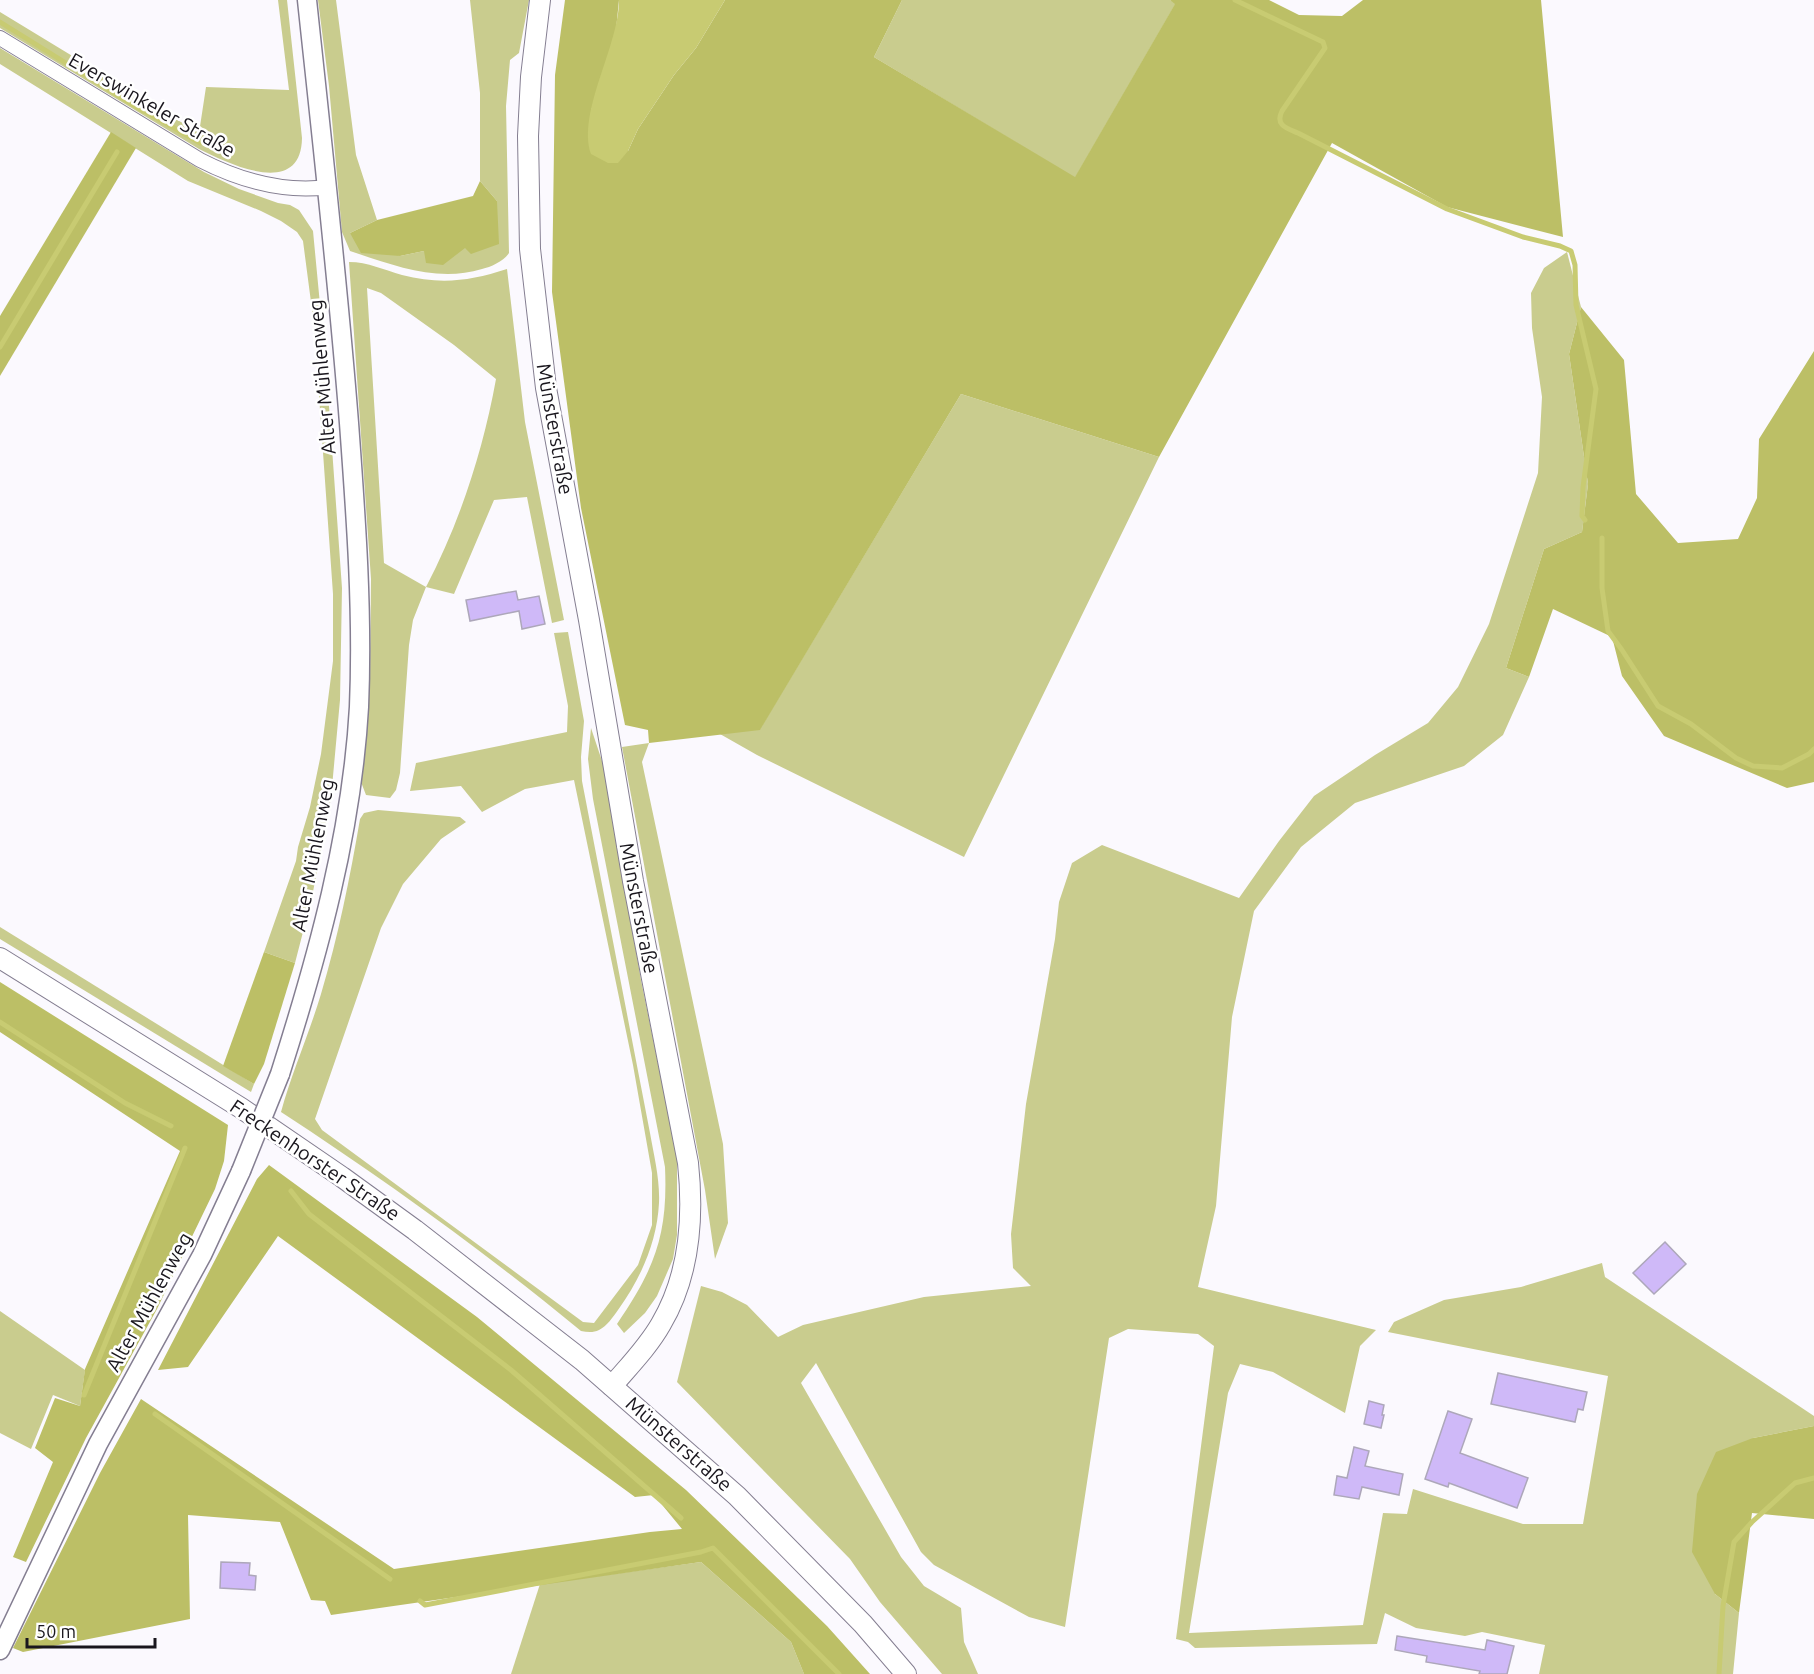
<svg xmlns="http://www.w3.org/2000/svg" width="1814" height="1674" font-family="Ubuntu,sans-serif">
<style>
.green{fill:#c9cc8e;fill-rule:evenodd}
.forest{fill:#bcbf66}
.water{fill:#c8cb72}
.lines{fill:none;stroke-linecap:round;stroke-linejoin:round}
.stream{stroke:#c8cb72;stroke-width:5}
.building{fill:#cfb9f8;stroke:#ada7ba;stroke-width:1.5}
.minor-casing{stroke:#847e91;stroke-width:16}
.tertiary-casing{stroke:#847e91;stroke-width:21}
.secondary-casing{stroke:#847e91;stroke-width:22}
.minor{stroke:#fff;stroke-width:14}
.tertiary{stroke:#fff;stroke-width:18}
.secondary{stroke:#fff;stroke-width:20}
.tertiary-bridge-casing{stroke:#847e91;stroke-width:21;stroke-linecap:butt}
.tertiary-bridge{stroke:#fff;stroke-width:18}
.labels{text-anchor:middle;stroke-width:5;stroke-linejoin:round;paint-order:stroke}
.street-label{font-size:20px;fill:#19161d;stroke:#fff}
</style>
<rect width="100%" height="100%" fill="#fbf9fe"/>
<!-- green -->
<g class="green">
<path d="M 278,0 L 287,0 L 302,138 C 301,199 229,164 199,149 L 0,28 L 0,12 L 199,133 L 206,87 L 289,90 Z"/>
<path d="M 318,0 L 336,0 L 356,155 L 377,220 L 350,233 L 400,256 L 424,251 L 497,201 L 480,181 L 480,93 L 470,0 L 529,0 L 519,53 L 510,60 L 506,106 L 509,253 C 504,261 491,267 482,269 C 437,283 393,265 350,251 L 342,232 L 329,86 Z"/>
<path d="M 902,0 L 1170,0 L 1176,3 L 1075,178 L 874,57 Z"/>
<path d="M 0,48 L 204,172 L 239,189 L 278,203 L 290,205 L 299,210 L 313,231 L 327,378 L 342,588 L 340,700 L 331,798 L 312,897 L 295,963 L 264,952 L 296,861 L 298,847 L 310,807 L 321,754 L 333,661 L 333,594 L 314,325 L 303,241 L 297,232 L 281,221 L 261,211 L 188,181 L 0,64 Z"/>
<path d="M 1567,252 L 1581,307 L 1569,354 L 1588,484 L 1582,532 L 1544,549 L 1506,668 L 1529,677 L 1503,735 L 1464,766 L 1355,803 L 1301,847 L 1254,911 L 1232,1017 L 1216,1206 L 1198,1287 L 1376,1330 L 1360,1346 L 1345,1413 L 1273,1372 L 1240,1364 L 1228,1393 L 1189,1633 L 1363,1625 L 1383,1513 L 1407,1514 L 1413,1489 L 1523,1524 L 1583,1524 L 1608,1376 L 1388,1332 L 1394,1322 L 1444,1300 L 1521,1287 L 1602,1263 L 1605,1277 L 1814,1416 L 1814,1426 L 1753,1438 L 1715,1594 L 1739,1613 L 1733,1674 L 1539,1674 L 1545,1645 L 1482,1632 L 1465,1636 L 1416,1628 L 1385,1613 L 1377,1644 L 1195,1648 L 1188,1642 L 1176,1639 L 1214,1346 L 1198,1334 L 1128,1329 L 1109,1338 L 1065,1627 L 1029,1617 L 934,1565 L 921,1552 L 816,1363 L 801,1383 L 901,1557 L 924,1586 L 961,1608 L 964,1642 L 978,1674 L 942,1674 L 880,1602 L 850,1559 L 677,1382 L 701,1286 L 722,1292 L 747,1305 L 778,1337 L 803,1325 L 924,1297 L 1031,1286 L 1013,1268 L 1011,1234 L 1026,1104 L 1055,939 L 1059,902 L 1072,863 L 1102,845 L 1239,898 L 1279,841 L 1314,796 L 1375,755 L 1428,723 L 1458,687 L 1489,624 L 1538,473 L 1542,397 L 1532,328 L 1531,293 L 1544,268 Z"/>
<path d="M 349,262 C 368,262 384,270 402,275 C 441,285 470,281 507,269 L 525,422 L 564,620 L 552,623 L 527,497 L 494,500 L 454,594 L 426,587 L 413,620 L 409,645 L 400,773 L 396,790 L 390,798 L 366,795 L 361,782 L 370,680 L 371,579 ZM 367,288 L 381,293 L 454,345 L 496,379 C 483,451 460,522 426,587 L 384,563 Z"/>
<path d="M 961,394 L 1159,457 L 964,857 L 757,755 L 720,734 L 760,729 Z"/>
<path d="M 568,632 L 584,721 L 581,757 L 582,781 L 650,1133 C 654,1156 660,1179 659,1203 C 657,1242 641,1278 618,1310 C 613,1317 607,1326 599,1330 C 593,1333 587,1332 581,1331 C 485,1252 385,1180 281,1112 C 292,1072 309,1034 321,994 C 338,937 350,878 360,819 L 364,813 L 378,810 L 460,817 L 466,822 L 441,839 L 403,884 L 381,928 L 315,1119 L 322,1130 L 583,1322 L 594,1323 L 638,1265 L 652,1225 L 652,1173 L 633,1065 L 574,780 L 525,789 L 482,812 L 461,786 L 410,791 L 416,763 L 567,732 L 568,706 L 554,633 Z"/>
<path d="M 591,728 L 604,767 L 641,980 L 677,1157 L 677,1235 L 673,1259 L 657,1296 L 645,1313 L 624,1333 L 617,1324 C 655,1268 668,1235 665,1167 L 593,799 L 588,759 Z"/>
<path d="M 649,743 L 642,762 L 723,1144 L 728,1223 L 715,1259 L 705,1190 L 622,747 Z"/>
<path d="M 0,927 L 254,1084 L 251,1092 L 0,939 Z"/>
<path d="M 0,1311 L 85,1370 L 80,1406 L 53,1395 L 31,1449 L 0,1433 Z"/>
<path d="M 701,1562 L 791,1642 L 804,1674 L 511,1674 L 540,1584 Z"/>
</g>
<!-- forest -->
<g class="forest">
<path d="M 565,0 L 619,0 L 616,30 L 591,111 L 628,151 L 638,129 L 674,75 L 696,48 L 725,0 L 902,0 L 874,57 L 1075,177 L 1175,4 L 1170,0 L 1269,0 L 1299,15 L 1342,16 L 1363,0 L 1541,0 L 1563,237 L 1447,207 L 1332,143 L 1159,457 L 961,394 L 760,730 L 649,743 L 648,730 L 625,725 L 581,508 L 552,292 L 555,75 Z"/>
<path d="M 111,132 L 136,148 L 0,376 L 0,316 Z"/>
<path d="M 480,181 L 497,201 L 499,244 L 471,254 L 465,248 L 443,265 L 426,263 L 424,251 L 400,256 L 361,253 L 350,233 L 377,220 L 473,196 Z"/>
<path d="M 1581,307 L 1624,360 L 1636,494 L 1678,543 L 1738,539 L 1757,498 L 1759,439 L 1814,351 L 1814,782 L 1787,788 L 1664,736 L 1622,676 L 1612,637 L 1553,609 L 1529,677 L 1506,668 L 1544,549 L 1582,532 L 1588,484 L 1569,354 Z"/>
<path d="M 264,952 L 295,963 L 264,1064 L 254,1084 L 223,1066 Z"/>
<path d="M 0,982 L 228,1125 L 224,1161 L 215,1189 L 157,1309 L 86,1438 L 26,1562 L 13,1557 L 53,1462 L 35,1448 L 55,1398 L 80,1406 L 85,1369 L 180,1151 L 0,1032 Z"/>
<path d="M 269,1165 L 477,1317 L 686,1490 L 827,1626 L 870,1674 L 804,1674 L 791,1642 L 701,1562 L 331,1615 L 325,1601 L 311,1600 L 280,1522 L 188,1515 L 190,1619 L 23,1652 L 13,1648 L 100,1473 L 141,1399 L 394,1569 L 650,1532 L 682,1529 L 654,1495 L 635,1497 L 278,1236 L 188,1367 L 158,1370 L 257,1179 Z"/>
<path d="M 1814,1426 L 1814,1519 L 1752,1513 L 1739,1613 L 1715,1594 L 1692,1552 L 1697,1494 L 1716,1452 L 1753,1438 Z"/>
</g>
<!-- water -->
<path class="water" d="M 619,0 L 725,0 L 696,48 L 674,75 L 638,129 L 628,151 L 618,163 L 608,163 L 591,154 C 577,111 619,47 619,0 Z"/>
<g class="lines">
<!-- stream -->
<g class="stream">
<path d="M 1235,0 L 1323,42 L 1325,48 L 1282,111 C 1275,125 1286,128 1298,133 L 1447,209 L 1523,237 L 1560,246 L 1571,251 L 1575,265 L 1576,305 L 1596,389 L 1583,487 L 1582,516 L 1585,520"/>
<path d="M 0,22 L 143,111"/>
<path d="M 143,110 L 200,143"/>
<path d="M 0,347 L 117,152"/>
<path d="M 1602,538 L 1602,588 L 1608,631 L 1622,650 L 1658,706 L 1691,724 L 1736,758 L 1753,766 L 1782,768 L 1809,754 L 1814,749"/>
<path d="M 0,1022 L 125,1103 L 171,1126"/>
<path d="M 291,1191 L 309,1214 L 511,1370 L 681,1518"/>
<path d="M 84,1395 L 185,1148"/>
<path d="M 155,1414 L 390,1579"/>
<path d="M 420,1601 L 425,1605 L 701,1552 L 713,1548 L 839,1674"/>
<path d="M 1719,1674 L 1723,1606 L 1734,1542 L 1752,1522 L 1795,1483 L 1814,1478"/>
</g>
</g>
<!-- building -->
<g class="building">
<path d="M 516,591 L 518,600 L 539,596 L 545,624 L 522,629 L 519,611 L 470,621 L 466,600 Z"/>
<path d="M 1665,1242 L 1686,1264 L 1654,1294 L 1633,1273 Z"/>
<path d="M 1498,1373 L 1587,1392 L 1583,1410 L 1578,1409 L 1575,1422 L 1491,1404 Z"/>
<path d="M 1369,1401 L 1384,1405 L 1382,1415 L 1384,1415 L 1381,1428 L 1364,1424 Z"/>
<path d="M 1448,1411 L 1472,1419 L 1460,1453 L 1528,1478 L 1517,1508 L 1449,1483 L 1448,1487 L 1425,1479 Z"/>
<path d="M 1354,1447 L 1369,1451 L 1365,1466 L 1403,1474 L 1399,1495 L 1362,1487 L 1359,1499 L 1334,1495 L 1337,1476 L 1347,1478 Z"/>
<path d="M 221,1562 L 250,1563 L 249,1575 L 256,1576 L 255,1590 L 220,1588 Z"/>
<path d="M 1397,1636 L 1485,1650 L 1487,1640 L 1514,1646 L 1507,1674 L 1479,1674 L 1480,1671 L 1426,1662 L 1427,1656 L 1395,1650 Z"/>
</g>
<g class="lines">
<!-- minor casing -->
<g class="minor-casing">
<path id="minor" d="M 0,38 L 200,160 C 239,180 282,193 328,187"/>
</g>
<!-- tertiary casing -->
<g class="tertiary-casing">
<g id="tertiary">
<path d="M 280,1074 C 318,955 352,832 359,707 C 363,612 356,518 349,423 C 338,282 322,141 307,0"/>
<path d="M 0,1650 L 98,1444 L 202,1255 L 241,1171"/>
</g>
</g>
<!-- secondary casing -->
<g class="secondary-casing">
<g id="secondary">
<path d="M 540,0 L 531,77 L 528,136 L 530,249 L 546,388 L 589,620 L 633,881 L 688,1163 C 694,1219 690,1275 661,1324 C 648,1347 629,1366 612,1386"/>
<path d="M 0,958 L 241,1108 L 342,1177 L 415,1230 L 582,1360 L 737,1496 L 863,1624 L 906,1674"/>
</g>
</g>
<!-- minor -->
<use href="#minor" class="minor"/>
<!-- tertiary -->
<use href="#tertiary" class="tertiary"/>
<!-- secondary -->
<use href="#secondary" class="secondary"/>
<!-- tertiary-bridge casing -->
<g class="tertiary-bridge-casing">
<path id="tertiary-bridge" d="M 241,1171 L 280,1074"/>
</g>
<!-- tertiary-bridge -->
<use href="#tertiary-bridge" class="tertiary-bridge"/>
</g>
<g class="labels">
<!-- street labels -->
<g class="street-label">
<text transform="translate(152 105) rotate(30)" y="7">Everswinkeler Straße</text>
<text transform="translate(322 377) rotate(-95)" y="7">Alter Mühlenweg</text>
<text transform="translate(555 429) rotate(80)" y="7">Münsterstraße</text>
<text transform="translate(313 855) rotate(-79)" y="7">Alter Mühlenweg</text>
<text transform="translate(639 908) rotate(79)" y="7">Münsterstraße</text>
<text transform="translate(315 1160) rotate(34)" y="7">Freckenhorster Straße</text>
<text transform="translate(149 1302) rotate(-61)" y="7">Alter Mühlenweg</text>
<text transform="translate(679 1444) rotate(41)" y="7">Münsterstraße</text>
</g>
</g>
<!-- scale -->
<path d="M27 1638v9h128v-9" fill="none" stroke="#19161d" stroke-width="3"/>
<text x="36" y="1638" font-size="18" fill="#19161d" stroke="#ffffff" stroke-width="4.5" paint-order="stroke">50 m</text>
</svg>
